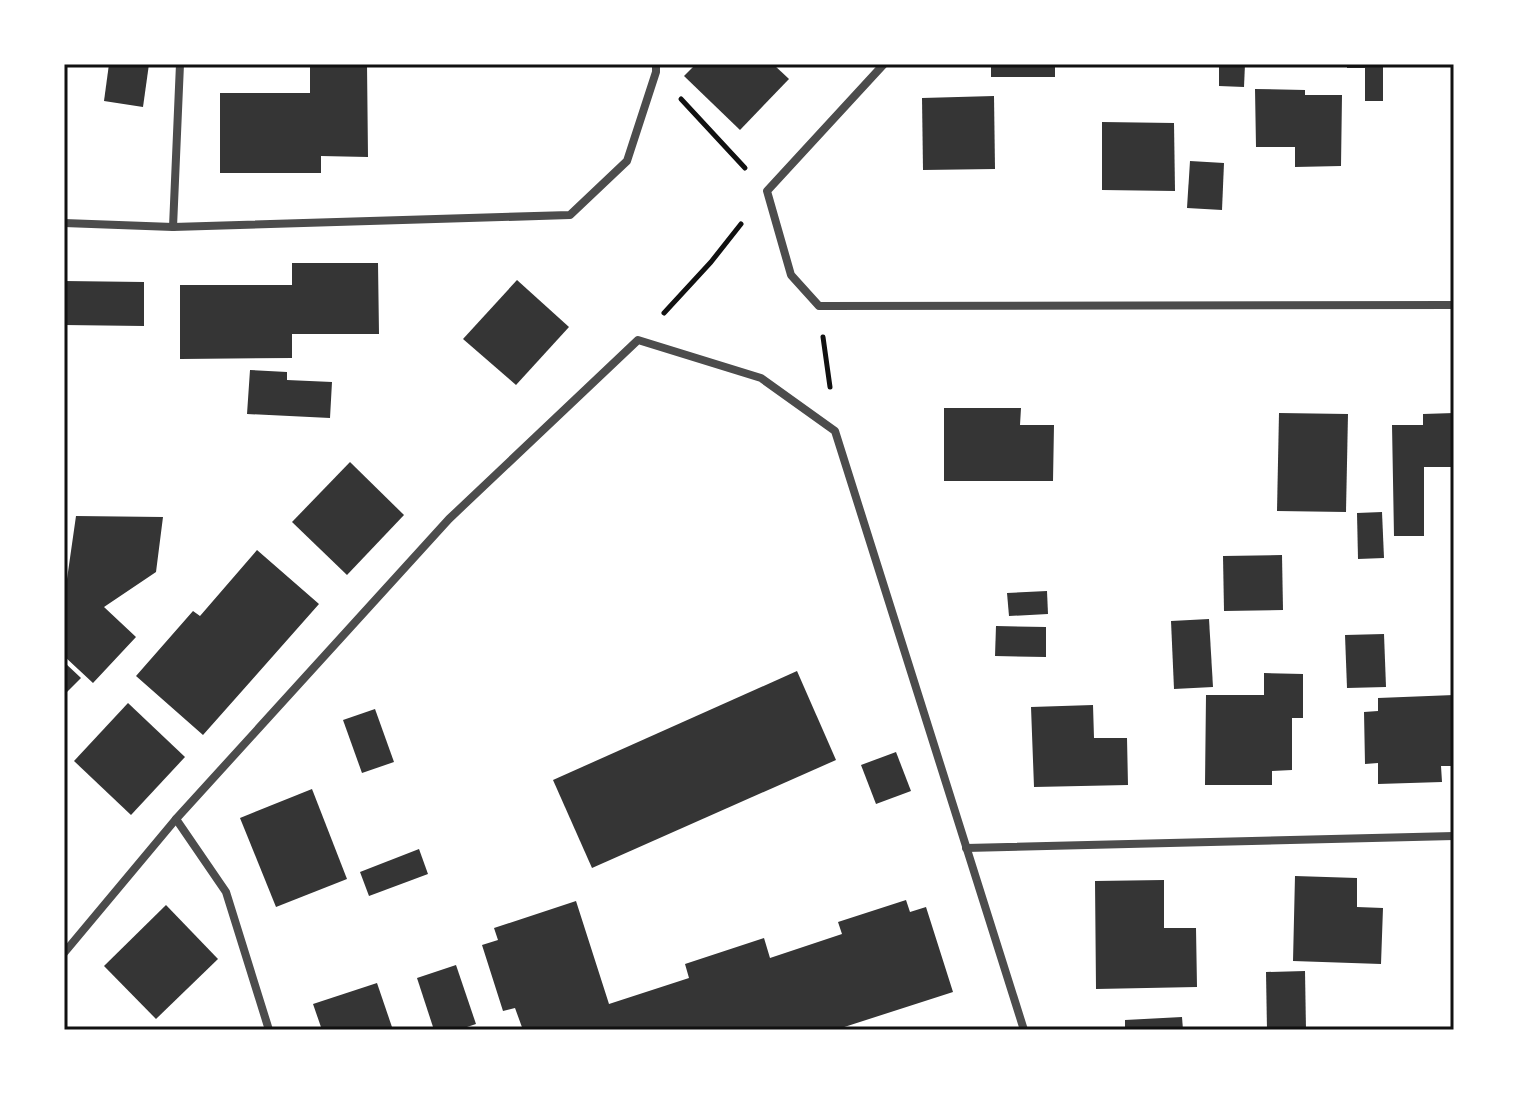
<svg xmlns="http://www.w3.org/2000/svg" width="1518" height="1094" font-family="'IBM Plex Sans',sans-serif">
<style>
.building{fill:#353535}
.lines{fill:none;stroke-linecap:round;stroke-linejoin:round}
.path{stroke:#111;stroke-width:5}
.minor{stroke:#4c4c4c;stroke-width:8}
.neatline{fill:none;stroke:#111;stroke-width:3}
</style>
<rect width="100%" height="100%" fill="#fff"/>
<!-- building -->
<g class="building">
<path d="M 109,64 L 149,64 L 143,107 L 104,101 Z"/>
<path d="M 310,64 L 367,64 L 368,157 L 321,156 L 321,173 L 220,173 L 220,93 L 310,93 Z"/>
<path d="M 696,64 L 773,64 L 789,79 L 740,130 L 684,76 Z"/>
<rect x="991" y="64" width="64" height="13"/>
<path d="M 1219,64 L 1245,64 L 1244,87 L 1219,86 Z"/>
<path d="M 1347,64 L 1383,64 L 1383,101 L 1365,101 L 1365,68 L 1347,68 Z"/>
<path d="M 1255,89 L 1305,90 L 1305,95 L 1342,95 L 1341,166 L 1295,167 L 1295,147 L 1256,147 Z"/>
<path d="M 994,96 L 995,169 L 923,170 L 922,98 Z"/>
<path d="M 1102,122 L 1174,123 L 1175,191 L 1102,190 Z"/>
<path d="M 1190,161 L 1224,163 L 1222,210 L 1187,208 Z"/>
<path d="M 292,263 L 378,263 L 379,334 L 292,334 L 292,358 L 180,359 L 180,285 L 292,285 Z"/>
<path d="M 517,280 L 569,327 L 516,385 L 463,339 Z"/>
<path d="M 64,281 L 144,282 L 144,326 L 64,325 Z"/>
<path d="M 250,370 L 287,372 L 287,380 L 332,382 L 330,418 L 247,414 Z"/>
<path d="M 944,408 L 1021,408 L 1020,425 L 1054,425 L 1053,481 L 944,481 Z"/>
<path d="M 1279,413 L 1348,414 L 1346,512 L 1277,511 Z"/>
<path d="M 1454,413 L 1454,467 L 1424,467 L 1424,536 L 1394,536 L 1392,425 L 1423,425 L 1423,414 Z"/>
<path d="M 350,462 L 404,515 L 347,575 L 292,522 Z"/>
<path d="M 1382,512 L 1384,558 L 1358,559 L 1357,513 Z"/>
<path d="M 76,516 L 163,517 L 156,572 L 104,607 L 136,637 L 93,683 L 64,656 L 64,600 Z"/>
<path d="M 257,550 L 319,604 L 203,735 L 136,676 L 193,611 L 200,616 Z"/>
<path d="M 1282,555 L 1283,610 L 1224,611 L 1223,556 Z"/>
<path d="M 1047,591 L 1048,614 L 1009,616 L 1007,593 Z"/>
<path d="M 1209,619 L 1213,687 L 1174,689 L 1171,621 Z"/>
<path d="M 996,626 L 1046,627 L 1046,657 L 995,656 Z"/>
<path d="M 1384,634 L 1386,687 L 1347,688 L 1345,635 Z"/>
<path d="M 64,662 L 81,678 L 64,695 Z"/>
<path d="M 797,671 L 836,760 L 592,868 L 553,780 Z"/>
<path d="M 1264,673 L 1303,674 L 1303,718 L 1292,718 L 1292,770 L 1272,771 L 1272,785 L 1205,785 L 1206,695 L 1264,695 Z"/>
<path d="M 1454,695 L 1454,766 L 1441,766 L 1442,782 L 1378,784 L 1378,763 L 1365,764 L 1364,712 L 1378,711 L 1378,698 Z"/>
<path d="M 128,703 L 185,757 L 131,815 L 74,761 Z"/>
<path d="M 1093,705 L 1094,738 L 1127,738 L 1128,785 L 1034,787 L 1031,707 Z"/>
<path d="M 375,709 L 394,762 L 362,773 L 343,720 Z"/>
<path d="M 896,752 L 911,791 L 876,804 L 861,765 Z"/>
<path d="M 312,789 L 347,879 L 276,907 L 240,818 Z"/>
<path d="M 419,849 L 428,874 L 369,896 L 360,872 Z"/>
<path d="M 1295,876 L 1357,878 L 1357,907 L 1383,908 L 1381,964 L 1293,961 Z"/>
<path d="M 1164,880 L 1164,928 L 1196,928 L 1197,987 L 1096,989 L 1095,881 Z"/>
<path d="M 906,900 L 910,912 L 926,907 L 953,992 L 835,1030 L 523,1030 L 515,1008 L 503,1011 L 482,945 L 498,940 L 494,928 L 576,901 L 609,1004 L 689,978 L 685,964 L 764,938 L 770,958 L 842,934 L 838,922 Z"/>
<path d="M 166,905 L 218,959 L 156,1019 L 104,966 Z"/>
<path d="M 456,965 L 476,1024 L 458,1030 L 434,1030 L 417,978 Z"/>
<path d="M 1305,971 L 1306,1030 L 1267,1030 L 1266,972 Z"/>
<path d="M 377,983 L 393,1030 L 322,1030 L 313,1004 Z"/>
<path d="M 1182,1017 L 1183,1030 L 1125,1030 L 1125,1020 Z"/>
</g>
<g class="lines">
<!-- path -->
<g class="path">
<path d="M 681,99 L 745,168"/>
<path d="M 664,313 L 711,262 L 741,224"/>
<path d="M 823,337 L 830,387"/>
</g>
<!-- minor -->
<g class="minor">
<path d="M 884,64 L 767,191 L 791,275 L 819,306 L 1454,305"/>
<path d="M 64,223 L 173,227 L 570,215 L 627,161 L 656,72 L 656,64"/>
<path d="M 173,227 L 180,64"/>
<path d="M 176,819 L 226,892 L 269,1030"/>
<path d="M 966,848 L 1454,836"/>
<path d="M 64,953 L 176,819 L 449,519 L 638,340 L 761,378 L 835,431 L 1024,1030"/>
</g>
</g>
<!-- border -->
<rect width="1518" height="1094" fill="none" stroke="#ffffff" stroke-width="132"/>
<rect x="66" y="66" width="1386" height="962" class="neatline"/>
</svg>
